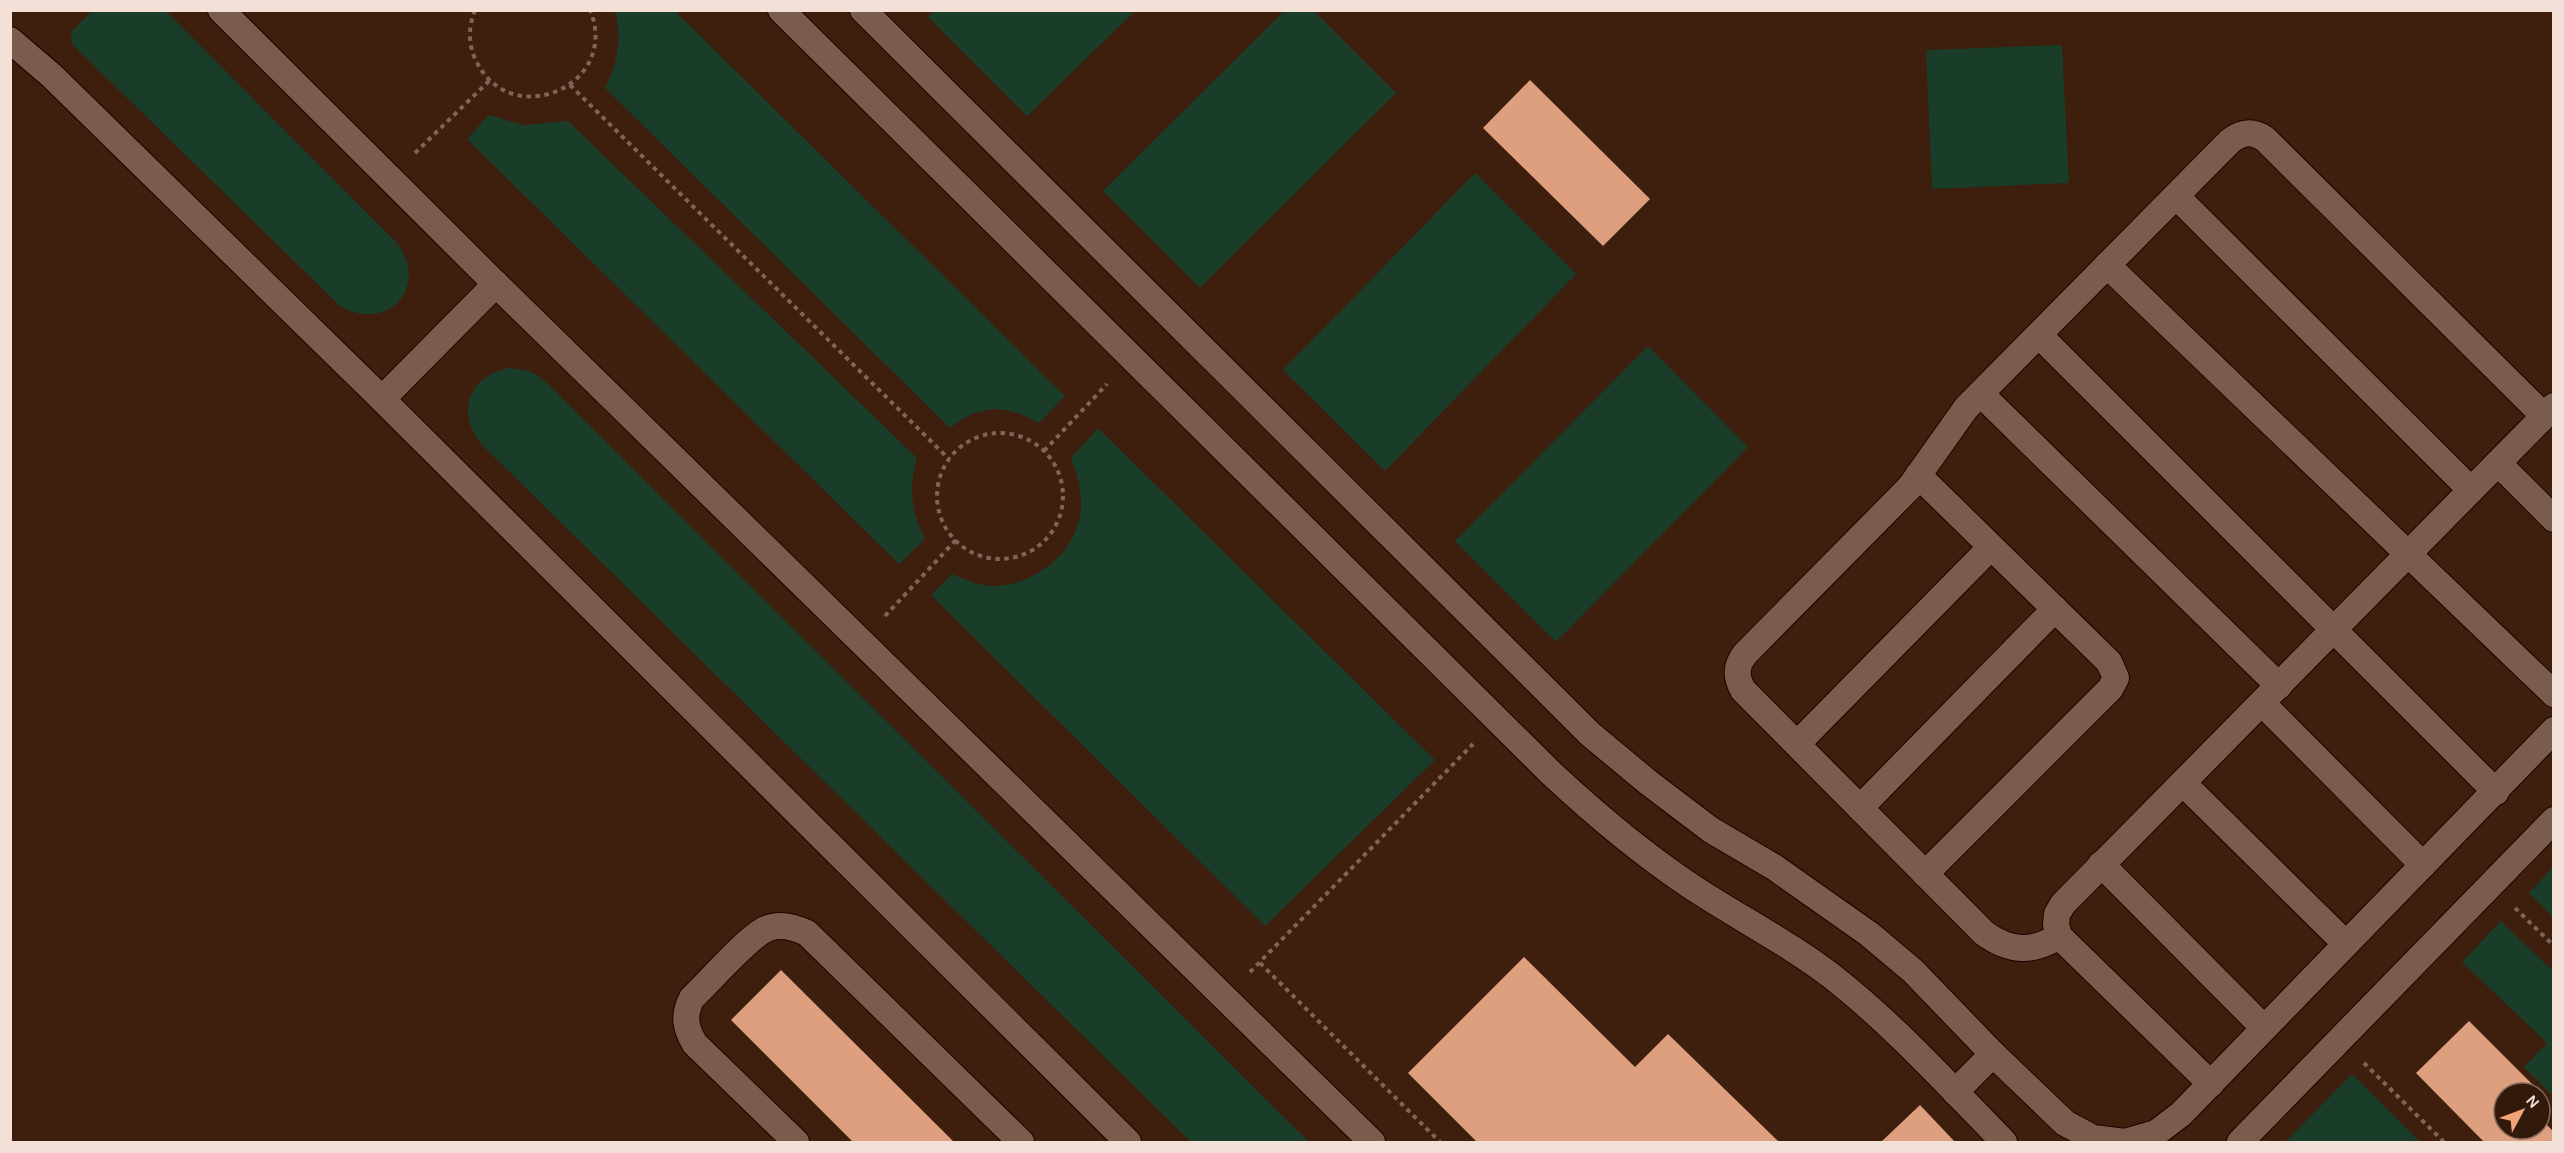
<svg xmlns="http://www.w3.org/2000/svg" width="2564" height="1153" font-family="Karla,sans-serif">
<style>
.built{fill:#3e1f0d;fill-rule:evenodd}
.garden{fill:#193d28}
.building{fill:#dd9f7e}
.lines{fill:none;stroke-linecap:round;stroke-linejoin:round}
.service-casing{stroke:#190400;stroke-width:28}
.path{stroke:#7d6659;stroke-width:4;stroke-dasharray:4.5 4.5;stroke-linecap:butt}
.service{stroke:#7a5c4c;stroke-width:26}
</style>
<rect width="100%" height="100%" fill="#33190b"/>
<!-- built -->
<path class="built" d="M 10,11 L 2553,11 L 2553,1142 L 11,1142 ZM 2504,1093 L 2540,1093 L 2540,1129 L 2504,1129 Z"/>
<!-- garden -->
<g class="garden">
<path d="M 935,10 L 1135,10 L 1135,11 L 1027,116 L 928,17 Z"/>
<path d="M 92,11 L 166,11 L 396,242 C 431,285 388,334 340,306 L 72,44 L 71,32 Z"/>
<path d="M 615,11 L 675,11 L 1065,396 L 1039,423 C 1004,404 981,404 950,428 L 605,88 C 618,62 622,39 615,11 Z"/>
<path d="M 1284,11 L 1314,11 L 1396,93 L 1200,288 L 1103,191 Z"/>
<path d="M 2062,45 L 2069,183 L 1932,189 L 1926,50 Z"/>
<path d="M 489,115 L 523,125 L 568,121 L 917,458 C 908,488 911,511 925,539 L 899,564 L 467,139 Z"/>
<path d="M 1475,173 L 1576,274 L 1385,471 L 1283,370 Z"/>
<path d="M 1648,346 L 1748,447 L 1556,642 L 1455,541 Z"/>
<path d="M 508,368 C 525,369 535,372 547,383 L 1309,1142 L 1191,1142 L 481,444 C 456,412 468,377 508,368 Z"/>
<path d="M 1098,428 L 1435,760 L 1265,926 L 931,595 L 952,574 C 966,580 981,587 997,586 C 1041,583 1084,546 1081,498 C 1080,484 1076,471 1071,458 Z"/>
<path d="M 2553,867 L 2553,917 L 2529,893 Z"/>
<path d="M 2501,921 L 2553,971 L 2553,1096 L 2524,1067 L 2547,1043 L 2462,962 Z"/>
<path d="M 2352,1074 L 2420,1142 L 2285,1142 Z"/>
</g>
<!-- building -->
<g class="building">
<path d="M 1530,80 L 1650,199 L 1603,246 L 1483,128 Z"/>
<path d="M 1524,957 L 1635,1067 L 1668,1034 L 1779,1142 L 1477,1142 L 1408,1073 Z"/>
<path d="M 781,970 L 954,1142 L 853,1142 L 731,1020 Z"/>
<path d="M 2469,1021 L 2544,1096 L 2540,1100 L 2540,1093 L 2504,1093 L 2504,1129 L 2540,1129 L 2540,1118 L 2554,1132 L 2554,1139 L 2550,1142 L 2484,1142 L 2416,1073 Z"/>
<path d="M 1920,1105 L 1955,1142 L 1881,1142 Z"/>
</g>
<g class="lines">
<!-- service casing -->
<g class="service-casing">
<g id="service">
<path d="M 221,10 L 496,284 L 1372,1142"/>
<path d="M 781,10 L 1552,774 C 1595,814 1640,852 1689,885 C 1737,917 1789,943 1834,978 C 1896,1027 1949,1086 2004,1142"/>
<path d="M 863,10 L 1590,734 L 1649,783 L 1711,830 L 1774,867 L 1869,934 L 1913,971 L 1993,1054 L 2065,1123 L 2093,1138 L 2125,1142 L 2156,1133 L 2181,1114 L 2554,730"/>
<path d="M 10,40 L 52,76 L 382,399 L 1128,1142"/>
<path d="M 2176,196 L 2471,490"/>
<path d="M 2107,265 L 2554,694"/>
<path d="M 2039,335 L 2496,792"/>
<path d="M 1981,394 L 2279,686"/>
<path d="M 382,399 L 496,284"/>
<path d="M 2498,463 L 2554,519"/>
<path d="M 1918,475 L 2109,662 L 2116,678 L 2110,689 L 1925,874"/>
<path d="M 2262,703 L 2423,865"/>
<path d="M 1797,744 L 1991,547"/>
<path d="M 2183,783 L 2346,944"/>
<path d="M 1860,808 L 2055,609"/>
<path d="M 2101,864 L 2264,1028"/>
<path d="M 2059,936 C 2032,953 2010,952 1984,933 L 1743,690 C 1736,677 1735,667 1745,654 L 1910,487 L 1966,408 L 2230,141 C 2242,132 2252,130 2265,139 L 2544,416"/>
<path d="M 2211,1084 L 2059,936 L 2056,925 L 2057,914 L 2063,904 L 2554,406"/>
<path d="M 1955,1092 L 1993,1054"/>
<path d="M 796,1142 L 695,1044 C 685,1028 683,1015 692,998 C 709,982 748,937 766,929 C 779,923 794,927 807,933 L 1021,1142"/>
<path d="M 2240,1142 L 2554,820"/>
</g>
</g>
<!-- path -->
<g class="path">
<path d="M 475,10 C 469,25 468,41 474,56 C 506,135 622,87 590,10"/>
<path d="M 570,85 L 949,459"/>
<path d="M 415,153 L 490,80"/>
<circle cx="1000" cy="496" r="63"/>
<path d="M 1044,451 L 1107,384"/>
<path d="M 885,616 L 956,540"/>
<path d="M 2515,908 L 2554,946"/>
<path d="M 1260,963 L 1440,1142"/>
<path d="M 1250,972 L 1473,744"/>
<path d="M 2364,1063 L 2444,1142"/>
</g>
<!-- service -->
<use href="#service" class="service"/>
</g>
<!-- border -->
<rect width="2564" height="1153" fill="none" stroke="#f3e1d7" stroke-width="24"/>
<!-- north arrow -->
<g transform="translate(2522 1111) rotate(49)"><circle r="28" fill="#33190b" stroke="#80695d" stroke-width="1.5"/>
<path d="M0-4.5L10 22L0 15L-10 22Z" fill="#efa377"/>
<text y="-9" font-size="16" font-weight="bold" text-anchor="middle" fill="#f3e1d7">N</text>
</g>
</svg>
